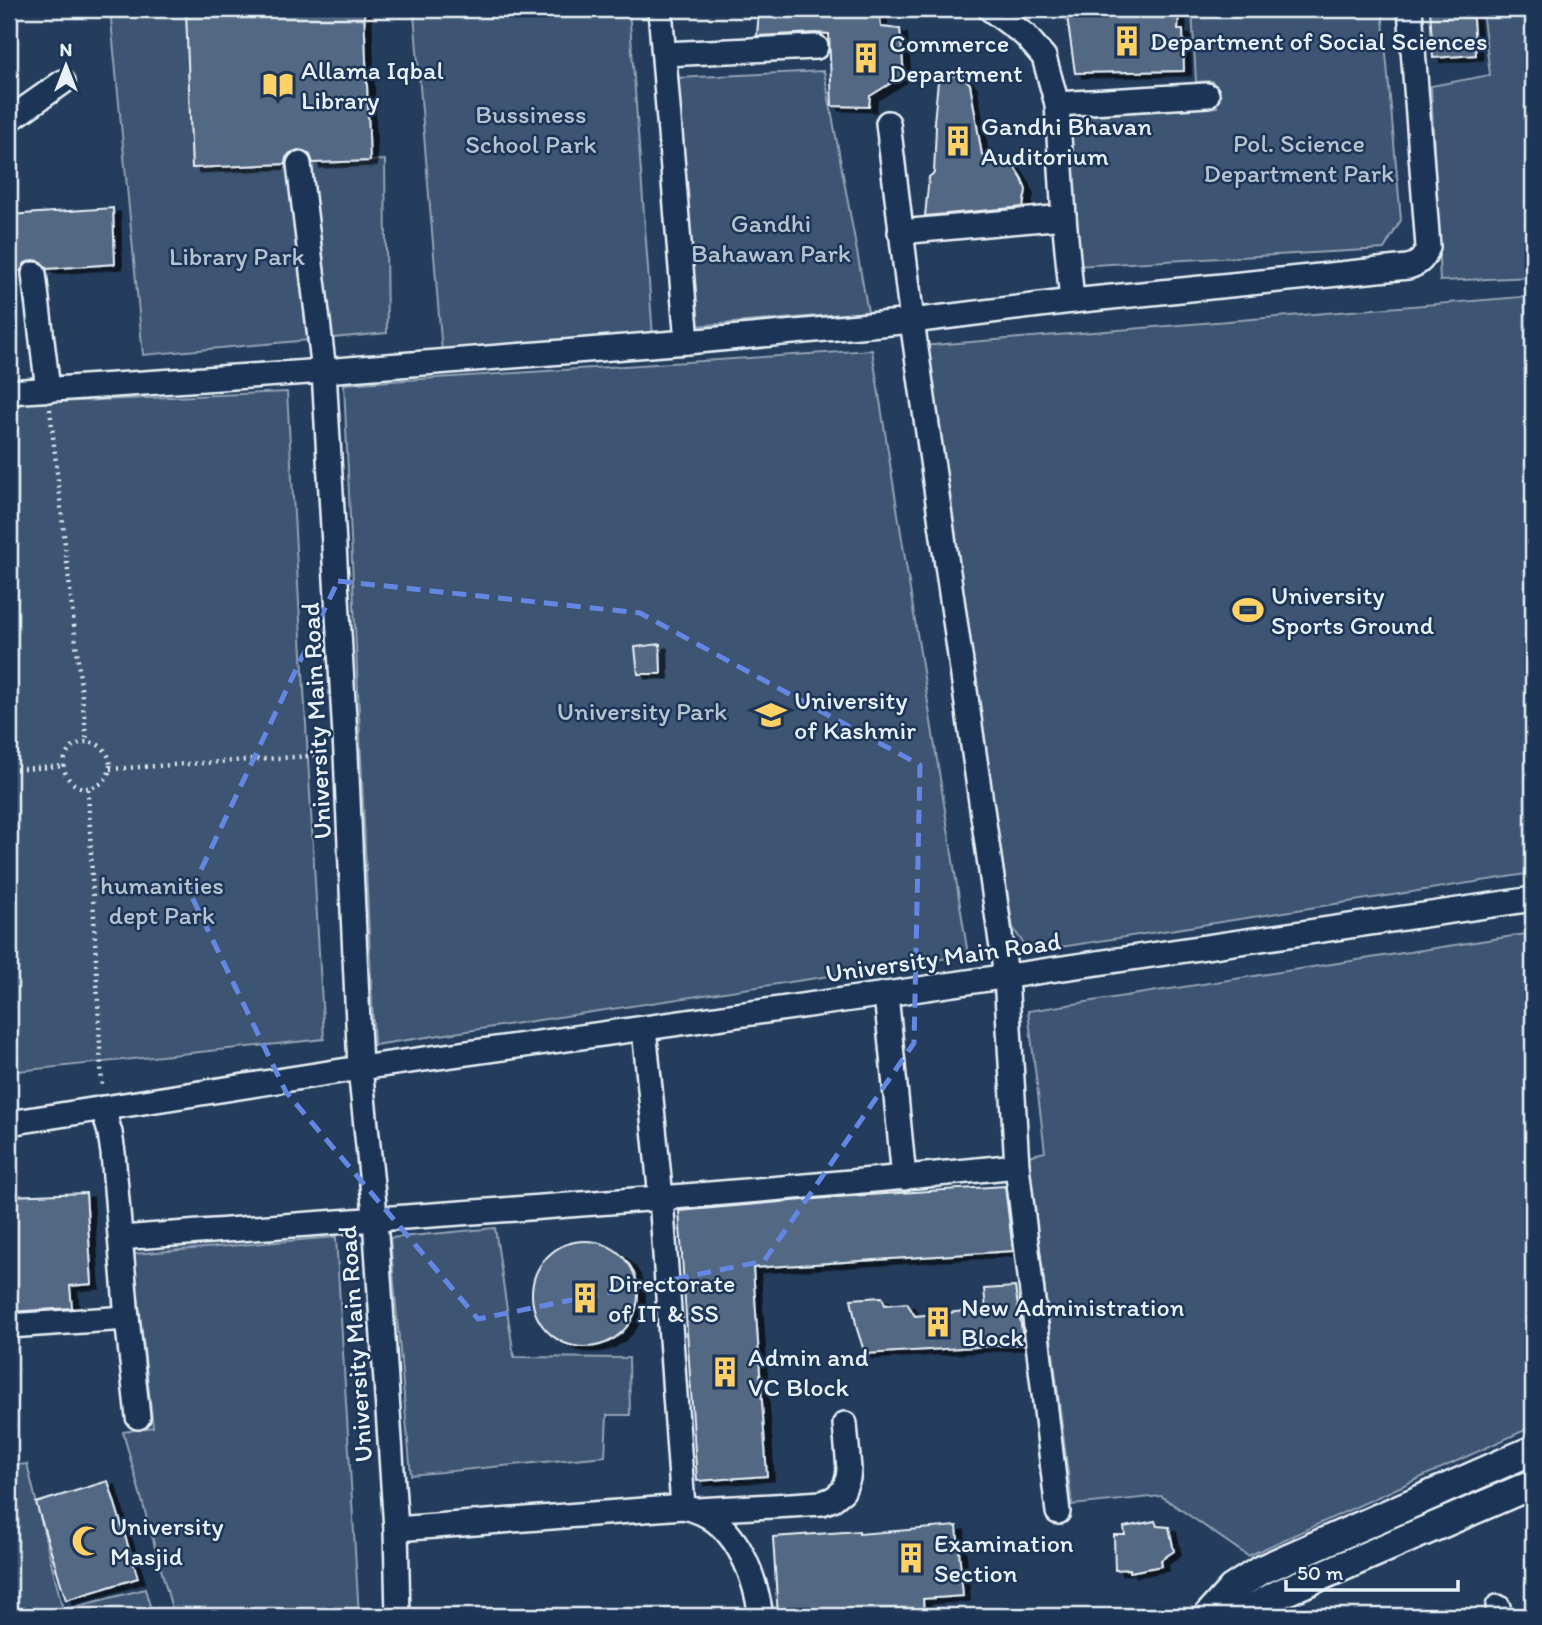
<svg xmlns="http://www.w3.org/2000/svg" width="1542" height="1625" font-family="Itim,sans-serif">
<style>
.green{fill:#3e5472;stroke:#93a2b5;stroke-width:2}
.building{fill:#536782;stroke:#e8f1f8;stroke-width:2;filter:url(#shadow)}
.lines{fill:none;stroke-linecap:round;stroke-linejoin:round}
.minor-casing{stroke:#e8f1f8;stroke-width:28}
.major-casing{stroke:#e8f1f8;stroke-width:33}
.path{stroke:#e8f1f8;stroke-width:4.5;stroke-dasharray:2 5;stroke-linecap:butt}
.minor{stroke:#1d3557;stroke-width:23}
.major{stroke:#1d3557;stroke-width:28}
.marked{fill:none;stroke:#6487e3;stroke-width:5;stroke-dasharray:14 9;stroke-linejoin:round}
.labels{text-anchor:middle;stroke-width:5;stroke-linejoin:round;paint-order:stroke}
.poi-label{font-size:26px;fill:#e8f1f8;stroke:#1d3557;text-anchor:start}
.park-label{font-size:26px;fill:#b5c2d0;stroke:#1d3557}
.street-label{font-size:26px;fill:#e8f1f8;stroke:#1d3557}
</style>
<defs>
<filter id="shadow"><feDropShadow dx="7" dy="4.5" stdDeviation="0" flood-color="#0009"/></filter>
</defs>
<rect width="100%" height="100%" fill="#253d5d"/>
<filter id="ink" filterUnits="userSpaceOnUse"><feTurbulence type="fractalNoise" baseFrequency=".0143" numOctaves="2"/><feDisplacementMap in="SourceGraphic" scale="14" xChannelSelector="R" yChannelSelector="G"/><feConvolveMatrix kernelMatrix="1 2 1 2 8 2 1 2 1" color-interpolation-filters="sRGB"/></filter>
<g filter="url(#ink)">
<!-- green -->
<g class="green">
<path d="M 110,9 L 186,9 L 192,168 L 385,160 L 387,333 L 143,355 Z"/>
<path d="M 566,9 L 629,9 L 653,337 L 442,352 L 414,14 Z"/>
<path d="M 1192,9 L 1382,9 L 1401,220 L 1384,249 L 1075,266 L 1064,117 L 1217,107 L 1212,81 L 1196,82 Z"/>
<path d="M 1482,9 L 1533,9 L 1533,277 L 1440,281 L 1431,86 L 1490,75 Z"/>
<path d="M 824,71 L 868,312 L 695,326 L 676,78 Z"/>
<path d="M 1533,296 L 1533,873 L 1029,952 L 1013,928 L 922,346 Z"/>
<path d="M 872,350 L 968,955 L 374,1045 L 344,384 Z"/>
<path d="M 287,392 L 324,1039 L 9,1072 L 9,404 Z"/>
<path d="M 1533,933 L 1533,1422 L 1523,1431 L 1248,1556 L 1161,1496 L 1072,1505 L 1028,1156 L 1045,1152 L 1028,1011 Z"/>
<path d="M 495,1228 L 514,1357 L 629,1358 L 630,1415 L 607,1415 L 605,1456 L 411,1475 L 390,1238 Z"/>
<path d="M 336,1237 L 359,1616 L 174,1616 L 123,1432 L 153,1427 L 133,1254 Z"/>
<path d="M 27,1464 L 63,1610 L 145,1589 L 153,1616 L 9,1616 L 9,1466 Z"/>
</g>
<!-- building -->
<g class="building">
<path d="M 186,9 L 364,9 L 370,161 L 313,163 L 310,155 L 304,151 L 298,150 L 290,153 L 286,158 L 285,164 L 192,168 Z"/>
<path d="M 759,9 L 879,9 L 881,27 L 900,29 L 904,75 L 870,96 L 869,107 L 832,106 L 829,34 L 815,33 L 757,36 Z"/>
<path d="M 1066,9 L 1179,9 L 1178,30 L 1183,30 L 1184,71 L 1075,73 Z"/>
<path d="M 1430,9 L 1472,9 L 1476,55 L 1433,58 Z"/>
<path d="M 962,75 L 970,84 L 982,155 L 996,165 L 1013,165 L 1022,179 L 1026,190 L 1023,207 L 925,216 L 929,177 L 934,173 L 936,127 L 934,122 L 938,81 L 944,76 Z"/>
<path d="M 113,208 L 115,264 L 47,269 L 40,261 L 33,260 L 25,263 L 21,271 L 9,271 L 9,215 Z"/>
<path d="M 660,644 L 661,674 L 638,674 L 635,647 Z"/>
<path d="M 1005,1186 L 1013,1251 L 753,1268 L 767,1476 L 697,1481 L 679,1211 L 838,1197 Z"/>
<path d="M 86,1193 L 92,1284 L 70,1286 L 72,1308 L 9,1312 L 9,1196 Z"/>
<circle cx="585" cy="1294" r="53"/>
<path d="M 1015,1287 L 1024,1344 L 865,1354 L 857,1329 L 851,1299 L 882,1297 L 885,1305 L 907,1303 L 915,1316 L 986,1309 L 984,1289 Z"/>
<path d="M 108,1481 L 138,1578 L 66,1600 L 36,1503 Z"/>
<path d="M 1155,1521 L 1157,1526 L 1169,1527 L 1174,1551 L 1161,1560 L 1162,1566 L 1130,1572 L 1130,1569 L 1115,1570 L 1114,1535 L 1125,1535 L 1124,1527 Z"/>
<path d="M 957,1526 L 963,1596 L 923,1599 L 924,1616 L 778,1616 L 773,1537 L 859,1531 L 859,1534 Z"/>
</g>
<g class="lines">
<!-- minor casing -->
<g class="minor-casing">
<g id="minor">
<path d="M 660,9 L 687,342"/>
<path d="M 990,9 L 1025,35 L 1044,57 L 1057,104 L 1064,217 L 1072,301"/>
<path d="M 664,54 L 816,47"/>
<path d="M 1057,104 L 1207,95"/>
<path d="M 9,120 L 63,82"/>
<path d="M 888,123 L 912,321 L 1006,976 L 1017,1166 L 1058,1512"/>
<path d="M 299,164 L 324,371 L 346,754 L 360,1068 L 374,1204 L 396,1529 L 398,1616"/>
<path d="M 900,232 L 1064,217"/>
<path d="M 34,274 L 48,390"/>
<path d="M 9,392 L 324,371 L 687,342 L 912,321 L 1072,301 L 1408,267 C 1420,264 1424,258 1428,247 L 1410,9"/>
<path d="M 886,994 L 904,1178"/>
<path d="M 644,1029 L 661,1198 L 683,1507"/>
<path d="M 103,1108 L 110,1133 L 113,1153 L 127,1318 L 138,1417"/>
<path d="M 9,1123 L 360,1068 L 886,994 L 1533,899"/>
<path d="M 121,1238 C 419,1215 719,1197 1017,1166"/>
<path d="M 9,1326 L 127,1318"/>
<path d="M 697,1510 L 791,1505 L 822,1503 L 833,1499 L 843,1491 L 848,1478 L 849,1469 L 845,1424"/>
<path d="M 396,1529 L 683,1507 C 734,1516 754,1571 761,1616"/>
<path d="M 1498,1607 L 1499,1616"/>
</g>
</g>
<!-- major casing -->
<g class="major-casing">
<g id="major">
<path d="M 1208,1616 L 1232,1589 L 1261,1570 L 1533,1450"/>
<path d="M 1243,1616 L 1249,1610 L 1279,1594 L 1533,1484"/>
</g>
</g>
<!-- path -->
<g class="path">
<path d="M 50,409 L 87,742"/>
<circle cx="87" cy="765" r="23"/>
<path d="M 110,769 L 326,755"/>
<path d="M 9,770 L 64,766"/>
<path d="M 88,789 L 102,1088"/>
</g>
<!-- minor -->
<use href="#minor" class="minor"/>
<!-- major -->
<use href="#major" class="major"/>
</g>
</g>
<!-- marked area -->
<path class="marked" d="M 338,581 L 640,613 L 920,765 L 914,1043 L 764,1261 L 478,1319 L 286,1092 L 190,893 Z"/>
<!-- icons -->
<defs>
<g id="building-bare" transform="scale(2.415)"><path d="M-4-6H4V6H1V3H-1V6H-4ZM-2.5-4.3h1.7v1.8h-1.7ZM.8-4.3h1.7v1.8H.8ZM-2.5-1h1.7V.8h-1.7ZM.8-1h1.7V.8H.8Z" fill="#ffd166" stroke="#1d3557" stroke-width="2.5" paint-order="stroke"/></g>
<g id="library-bare" transform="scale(2.415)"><path d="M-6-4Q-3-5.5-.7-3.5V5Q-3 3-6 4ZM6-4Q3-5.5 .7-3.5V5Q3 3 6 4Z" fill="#ffd166" stroke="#1d3557" stroke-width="2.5" paint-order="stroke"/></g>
<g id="stadium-bare" transform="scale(2.415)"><path d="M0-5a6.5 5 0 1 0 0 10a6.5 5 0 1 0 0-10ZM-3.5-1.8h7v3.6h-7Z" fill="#ffd166" stroke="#1d3557" stroke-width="2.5" paint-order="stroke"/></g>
<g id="university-bare" transform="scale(2.415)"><path d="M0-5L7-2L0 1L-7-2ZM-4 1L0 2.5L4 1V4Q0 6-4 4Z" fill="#ffd166" stroke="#1d3557" stroke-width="2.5" paint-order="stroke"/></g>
<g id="mosque-bare" transform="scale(2.415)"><path d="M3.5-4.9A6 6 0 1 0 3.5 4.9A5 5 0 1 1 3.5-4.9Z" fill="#ffd166" stroke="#1d3557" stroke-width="2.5" paint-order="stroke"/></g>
</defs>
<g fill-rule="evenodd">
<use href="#building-bare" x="1127" y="41"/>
<use href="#building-bare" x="866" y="58"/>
<use href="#library-bare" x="278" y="85"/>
<use href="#building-bare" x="958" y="141"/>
<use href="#stadium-bare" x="1248" y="610"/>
<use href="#university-bare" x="771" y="715"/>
<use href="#building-bare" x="585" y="1298"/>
<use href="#building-bare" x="938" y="1322"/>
<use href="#building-bare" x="725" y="1372"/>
<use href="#mosque-bare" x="87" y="1541"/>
<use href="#building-bare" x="911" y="1558"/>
</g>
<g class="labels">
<!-- poi labels -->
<g class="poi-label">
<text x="1150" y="50">Department of Social Sciences</text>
<text x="889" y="52">Commerce<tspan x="889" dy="30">Department</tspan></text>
<text x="301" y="79">Allama Iqbal<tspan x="301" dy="30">Library</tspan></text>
<text x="981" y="135">Gandhi Bhavan<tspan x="981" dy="30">Auditorium</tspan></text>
<text x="1271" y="604">University<tspan x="1271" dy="30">Sports Ground</tspan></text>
<text x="794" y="709">University<tspan x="794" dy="30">of Kashmir</tspan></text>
<text x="608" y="1292">Directorate<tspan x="608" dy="30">of IT &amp; SS</tspan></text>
<text x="961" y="1316">New Administration<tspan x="961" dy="30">Block</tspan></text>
<text x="748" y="1366">Admin and<tspan x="748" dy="30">VC Block</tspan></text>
<text x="110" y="1535">University<tspan x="110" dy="30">Masjid</tspan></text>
<text x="934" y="1552">Examination<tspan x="934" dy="30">Section</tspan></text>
</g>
<!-- park labels -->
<g class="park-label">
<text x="531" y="123">Bussiness<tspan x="531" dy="30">School Park</tspan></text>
<text x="1299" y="152">Pol. Science<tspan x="1299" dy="30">Department Park</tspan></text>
<text x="771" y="232">Gandhi<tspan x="771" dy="30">Bahawan Park</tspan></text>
<text x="237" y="265">Library Park</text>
<text x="642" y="720">University Park</text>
<text x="162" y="894">humanities<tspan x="162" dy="30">dept Park</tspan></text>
</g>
<!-- street labels -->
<g class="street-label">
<text transform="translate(316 721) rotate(-93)" y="9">University Main Road</text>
<text transform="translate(943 957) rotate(-8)" y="9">University Main Road</text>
<text transform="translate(355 1344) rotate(-94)" y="9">University Main Road</text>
</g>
</g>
<!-- margin -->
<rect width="1542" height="1625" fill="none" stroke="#1d3557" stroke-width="35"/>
<rect x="18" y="18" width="1507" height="1590" fill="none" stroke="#e8f1f8" stroke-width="2.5" filter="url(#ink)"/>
<!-- north arrow -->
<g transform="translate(66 66)" stroke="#1d3557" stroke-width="5" paint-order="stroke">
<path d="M0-5L12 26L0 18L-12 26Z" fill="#e8f1f8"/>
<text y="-10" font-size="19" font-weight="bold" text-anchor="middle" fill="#e8f1f8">N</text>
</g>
<!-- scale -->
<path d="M1286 1580v10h172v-10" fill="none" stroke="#e8f1f8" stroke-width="3.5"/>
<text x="1297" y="1580" font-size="21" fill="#e8f1f8" stroke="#1d3557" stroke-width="5" paint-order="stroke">50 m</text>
</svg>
